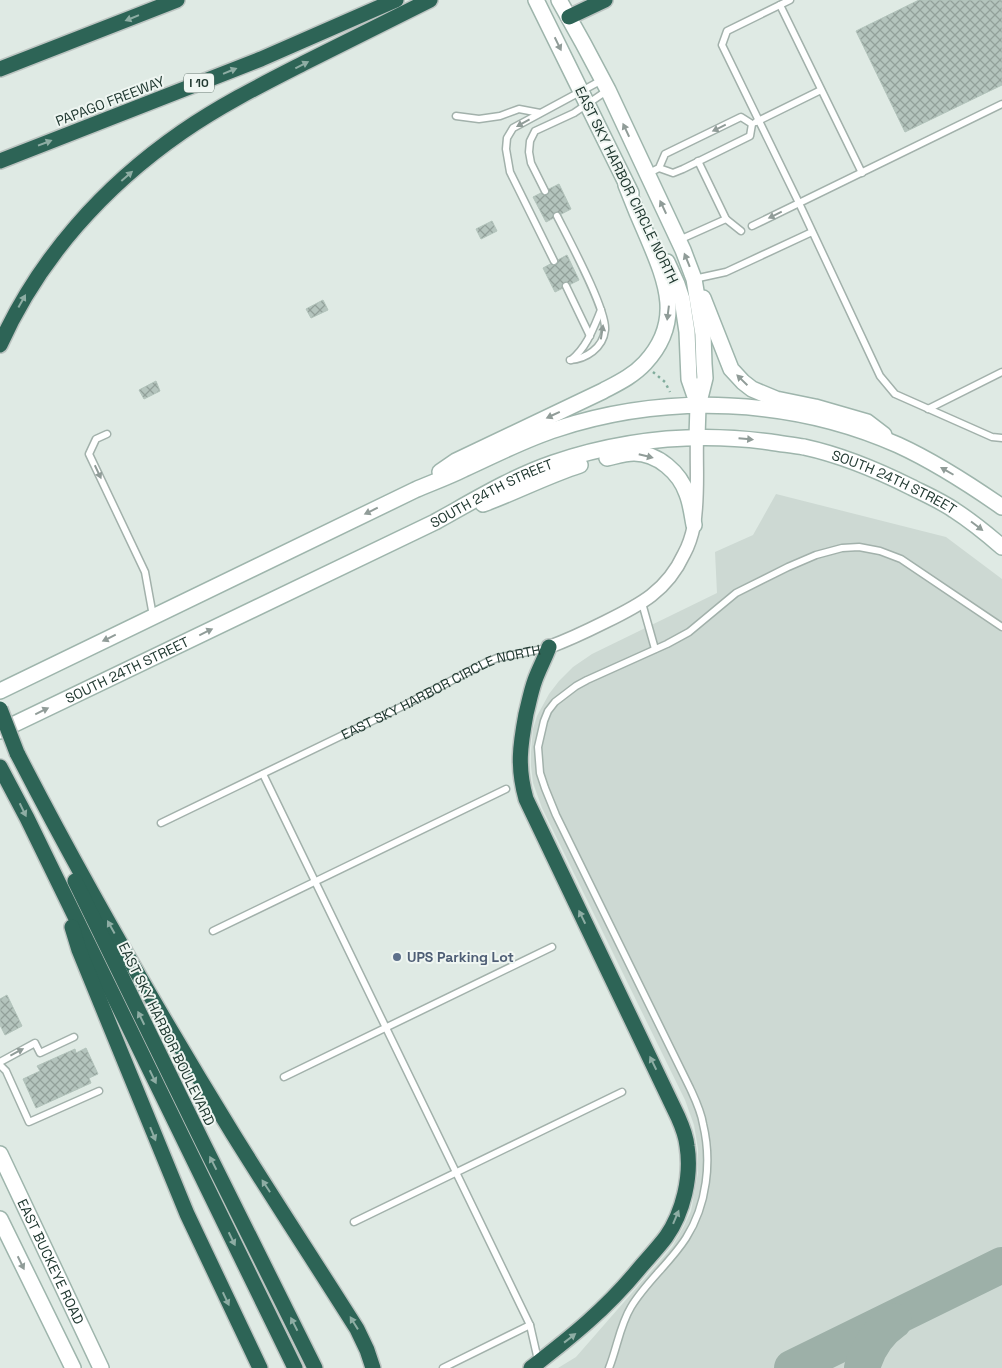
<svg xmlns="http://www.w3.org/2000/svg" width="1002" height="1368" font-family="'Space Grotesk',sans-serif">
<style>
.built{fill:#cdd9d3}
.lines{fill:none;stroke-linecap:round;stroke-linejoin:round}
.taxiway{stroke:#9db0a8;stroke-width:36}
.building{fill:url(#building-cross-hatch);stroke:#b2c3bb}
.lane-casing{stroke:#a2b1ab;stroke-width:9}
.street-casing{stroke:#a2b1ab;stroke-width:15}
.secondary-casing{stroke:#9eb5ac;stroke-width:18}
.highway-casing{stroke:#bcc4c1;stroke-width:18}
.path{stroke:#80ac9c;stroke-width:2.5;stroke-dasharray:2.5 4;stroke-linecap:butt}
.lane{stroke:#fff;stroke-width:6}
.street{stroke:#fff;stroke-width:12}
.secondary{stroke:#fff;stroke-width:15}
.highway{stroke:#2d6456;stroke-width:15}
.highway-bridge-casing{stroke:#bcc4c1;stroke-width:18;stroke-linecap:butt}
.highway-bridge{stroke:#2d6456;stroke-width:15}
.oneway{fill:#8eada4}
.oneway2{fill:#909c98}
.service-dot{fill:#5c6f8a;stroke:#eff6f2;stroke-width:2}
.labels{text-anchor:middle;stroke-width:4;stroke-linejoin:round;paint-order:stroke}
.shield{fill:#eff6f2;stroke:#5f726b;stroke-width:1}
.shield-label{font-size:12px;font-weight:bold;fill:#213931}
.street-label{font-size:14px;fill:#213931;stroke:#eff6f2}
.service-label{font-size:14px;font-weight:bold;fill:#4e5e75;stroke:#eff6f2;text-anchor:start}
</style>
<defs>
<pattern id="building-cross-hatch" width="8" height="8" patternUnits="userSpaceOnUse" patternTransform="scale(1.25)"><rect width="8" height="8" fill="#b4c4bd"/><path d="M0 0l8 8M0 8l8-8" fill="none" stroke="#92a09a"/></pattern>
</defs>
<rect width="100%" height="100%" fill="#dfeae4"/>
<!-- built -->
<path class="built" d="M 776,494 L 946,537 L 1002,579 L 1002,1368 L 558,1368 L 576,1357 L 672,1247 L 684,1226 L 691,1211 L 698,1173 L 698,1149 L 694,1125 L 685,1100 L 542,808 L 533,783 L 531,766 L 531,752 L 533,729 L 537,716 L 549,694 L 559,681 L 573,667 L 592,654 L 717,593 L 715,552 L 753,535 Z"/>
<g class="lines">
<!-- taxiway -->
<g class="taxiway">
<path d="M 792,1368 L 1002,1265"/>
<path d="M 862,1368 C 867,1350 878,1332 894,1321"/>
</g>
</g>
<!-- building -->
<g class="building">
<path d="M 919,0 L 1002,0 L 1002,85 L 905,132 L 856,31 Z"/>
<path d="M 559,184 L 571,209 L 546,222 L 533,197 Z"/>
<path d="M 492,221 L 497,231 L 481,239 L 476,229 Z"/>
<path d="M 567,255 L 579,280 L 555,292 L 543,268 Z"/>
<path d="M 323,300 L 328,310 L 311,318 L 306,309 Z"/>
<path d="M 156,381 L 160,391 L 144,399 L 139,390 Z"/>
<path d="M 7,995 L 22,1026 L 5,1035 L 0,1025 L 0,999 Z"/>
<path d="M 86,1048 L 98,1074 L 89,1078 L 91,1083 L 36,1108 L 23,1079 L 40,1071 L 37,1066 L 75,1049 L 76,1053 Z"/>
</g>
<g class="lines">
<!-- lane casing -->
<g class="lane-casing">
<g id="lane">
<path d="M 790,0 L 727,31 L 722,45 L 799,203 L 880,376 L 895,394 L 992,437 L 1002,438"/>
<path d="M 780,5 L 862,173"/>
<path d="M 456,116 L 479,119 L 500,116 L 519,109 L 540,113"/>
<path d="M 756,122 L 821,90"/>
<path d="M 698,161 L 726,219 L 741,231"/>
<path d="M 659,168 L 673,173 L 683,169 L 750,136 L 752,124"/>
<path d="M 647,174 L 659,168 L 665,154 L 741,117 L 752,124"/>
<path d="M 545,191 L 531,163 L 529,152 L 530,141 L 535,131 L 574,113 L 608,90"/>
<path d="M 557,216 C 568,238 607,310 605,330 C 603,348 586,359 570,360"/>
<path d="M 752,226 L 1002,104"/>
<path d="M 679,240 L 726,219"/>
<path d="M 554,261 L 510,172 L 506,149 L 507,138 L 513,128 L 602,80"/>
<path d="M 694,279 L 726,272 L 812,232"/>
<path d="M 566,286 L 590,336"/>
<path d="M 571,360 C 587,347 593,329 601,310"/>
<path d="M 928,409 L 1002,372"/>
<path d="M 107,434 L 96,439 L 89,454 L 145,572 L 153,616"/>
<path d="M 642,603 L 655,649"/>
<path d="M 263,774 L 530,1325 L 538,1360"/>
<path id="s1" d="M 161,823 L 403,706 L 485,663 L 497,658 L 548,648"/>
<path d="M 213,931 L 506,789"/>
<path d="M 0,1062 L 35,1043 L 40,1053 L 74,1037"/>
<path d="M 0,1065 L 6,1071 L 29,1122 L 99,1091"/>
<path d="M 284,1077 L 552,947"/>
<path d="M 354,1222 L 622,1092"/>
<path d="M 443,1368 L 530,1325"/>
<path d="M 609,1368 C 617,1348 620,1325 631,1307 C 646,1282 670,1263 686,1238 C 707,1205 712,1161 703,1124 C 701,1111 695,1099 690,1088 L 556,815 L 545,788 L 540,773 L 538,747 L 544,721 L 548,711 L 555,702 L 576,686 L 587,680 L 667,644 L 689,632 L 736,593 L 788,567 L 816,555 L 842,548 L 859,547 L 880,551 L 901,559 L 1002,627"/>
</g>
</g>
<!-- street casing -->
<g class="street-casing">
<path id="street" d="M 549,647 C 568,640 587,631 605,622 C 640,605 667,591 684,554 C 689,545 692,535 694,525 C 699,496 696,466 697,437"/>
</g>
<!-- secondary casing -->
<g class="secondary-casing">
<g id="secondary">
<path d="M 536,0 L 631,193"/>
<path d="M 559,0 L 583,43 L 608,90 L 683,250 L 694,279 L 703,334 L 704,364 L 705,378 L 698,406 L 697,437"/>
<path d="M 667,262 L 677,284 L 682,299 L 687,332 L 689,379 L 698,405"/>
<path d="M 703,298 L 731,369 L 743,382 L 752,389 L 776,399 L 815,407 L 867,422 L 884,435"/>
<path d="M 607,458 C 616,456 625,453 634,453 C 658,453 680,473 687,494 C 691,504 692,515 694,525"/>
<path d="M 440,472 L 456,461 L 603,391 C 618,383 633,376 645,363 C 683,322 667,283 648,238 C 640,220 633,203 626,185"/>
<path d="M 483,504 C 516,492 546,476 580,465"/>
<path d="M 0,691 L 415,490 C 431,483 448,477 464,469 C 495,455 525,439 557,429 C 667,393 792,398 898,445 C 935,462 969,484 1002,507"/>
<path id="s2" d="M 0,731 L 435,522 C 473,501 512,477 553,463 C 624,439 697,432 770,442 C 782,444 793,445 804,447 C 841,455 877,470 911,487 C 925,494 941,501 954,510 C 971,521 987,534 1002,547"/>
<path id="s3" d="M 0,1154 L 101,1368"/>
<path d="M 0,1219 L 73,1368"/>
</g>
</g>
<!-- highway casing -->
<g class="highway-casing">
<g id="highway">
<path d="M 569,17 L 605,0"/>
<path d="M 0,69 L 177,0"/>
<path d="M 0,161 L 261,59 L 396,0"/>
<path d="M 0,345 C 39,258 104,186 182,132 C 221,105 263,84 304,63 C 346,42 388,21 430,0"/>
<path d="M 17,753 C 84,883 157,1010 233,1134 C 274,1200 316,1264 357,1329 L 367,1350 L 373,1368"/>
<path d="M 0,767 L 27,818 L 295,1368"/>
<path d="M 75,881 L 204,1145 L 315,1368"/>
<path d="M 72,927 L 79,950 L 187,1214 L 260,1368"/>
<path d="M 531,1368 C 571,1337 606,1309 638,1270 C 647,1259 657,1249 666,1237 C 683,1213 692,1176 687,1146 C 686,1136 682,1126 678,1117 L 526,799 C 517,767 520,746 526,714 C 529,702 531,691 535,680 C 539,669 545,658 549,647"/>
</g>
</g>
<!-- path -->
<path class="path" d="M 653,372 L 665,382 L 670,392"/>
<!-- lane -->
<use href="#lane" class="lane"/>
<!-- street -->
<use href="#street" class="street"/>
<!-- secondary -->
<use href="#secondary" class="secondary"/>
<!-- highway -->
<use href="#highway" class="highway"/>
<!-- highway-bridge casing -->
<g class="highway-bridge-casing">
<path id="highway-bridge" d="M 0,709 L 17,753"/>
</g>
<!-- highway-bridge -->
<use href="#highway-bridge" class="highway-bridge"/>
</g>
<!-- one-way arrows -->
<defs><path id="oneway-solid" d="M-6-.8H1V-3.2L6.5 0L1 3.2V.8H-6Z" transform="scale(1.25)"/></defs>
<g class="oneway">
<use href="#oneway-solid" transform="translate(132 18) rotate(158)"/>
<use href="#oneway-solid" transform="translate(302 65) rotate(-27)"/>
<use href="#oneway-solid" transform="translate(230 71) rotate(-22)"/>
<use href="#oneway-solid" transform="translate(45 143) rotate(-21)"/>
<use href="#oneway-solid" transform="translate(127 176) rotate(-41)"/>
<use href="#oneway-solid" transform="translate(22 301) rotate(-61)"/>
<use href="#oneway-solid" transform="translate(23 810) rotate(64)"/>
<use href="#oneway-solid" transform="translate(582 917) rotate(-116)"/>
<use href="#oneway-solid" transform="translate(111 927) rotate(-119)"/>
<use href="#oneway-solid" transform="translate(141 1018) rotate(-116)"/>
<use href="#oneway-solid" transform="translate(653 1063) rotate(-116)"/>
<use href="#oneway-solid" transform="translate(153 1077) rotate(64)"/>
<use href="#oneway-solid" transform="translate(153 1134) rotate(68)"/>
<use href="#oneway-solid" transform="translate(213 1163) rotate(-117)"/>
<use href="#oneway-solid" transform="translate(266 1186) rotate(-123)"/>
<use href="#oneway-solid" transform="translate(676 1217) rotate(-67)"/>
<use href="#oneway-solid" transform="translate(232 1239) rotate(64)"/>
<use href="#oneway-solid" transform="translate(226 1299) rotate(65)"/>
<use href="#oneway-solid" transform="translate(354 1323) rotate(-122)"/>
<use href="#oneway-solid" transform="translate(294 1324) rotate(-117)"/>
<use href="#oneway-solid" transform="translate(570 1338) rotate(-38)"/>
</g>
<g class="oneway2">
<use href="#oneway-solid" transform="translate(558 44) rotate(64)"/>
<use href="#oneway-solid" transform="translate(523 123) rotate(151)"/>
<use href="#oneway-solid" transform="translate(719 128) rotate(154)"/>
<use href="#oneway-solid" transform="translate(626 130) rotate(-115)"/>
<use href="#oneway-solid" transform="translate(663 207) rotate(-115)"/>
<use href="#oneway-solid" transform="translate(775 215) rotate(154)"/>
<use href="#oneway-solid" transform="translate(687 260) rotate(-112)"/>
<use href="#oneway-solid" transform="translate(668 313) rotate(97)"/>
<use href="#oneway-solid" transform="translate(602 332) rotate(-81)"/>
<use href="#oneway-solid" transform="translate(742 380) rotate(-136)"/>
<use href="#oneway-solid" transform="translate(553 415) rotate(155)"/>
<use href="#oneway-solid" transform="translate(746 439) rotate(5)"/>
<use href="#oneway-solid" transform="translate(646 456) rotate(14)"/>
<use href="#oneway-solid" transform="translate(947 471) rotate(-150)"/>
<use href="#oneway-solid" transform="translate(98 472) rotate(65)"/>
<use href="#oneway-solid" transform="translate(371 511) rotate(154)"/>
<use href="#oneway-solid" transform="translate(977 526) rotate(37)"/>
<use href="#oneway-solid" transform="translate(206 632) rotate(-26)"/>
<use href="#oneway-solid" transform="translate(109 638) rotate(154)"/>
<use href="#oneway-solid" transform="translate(42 711) rotate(-26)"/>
<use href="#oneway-solid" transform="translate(17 1052) rotate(-28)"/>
<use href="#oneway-solid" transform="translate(21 1263) rotate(64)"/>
</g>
<!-- markers -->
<circle class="service-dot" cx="397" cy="957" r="5"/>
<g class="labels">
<!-- shield labels -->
<rect class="shield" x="184" y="73.5" width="30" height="19" rx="4"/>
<g class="shield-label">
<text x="199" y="87">I 10</text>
</g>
<!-- street labels -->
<g class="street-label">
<text transform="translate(110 101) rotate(-21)" y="5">PAPAGO FREEWAY</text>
<text transform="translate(627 185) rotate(64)" y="5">EAST SKY HARBOR CIRCLE NORTH</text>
<text dy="5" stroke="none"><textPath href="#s2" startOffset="966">SOUTH 24TH STREET</textPath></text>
<text dy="5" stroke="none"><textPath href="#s2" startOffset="546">SOUTH 24TH STREET</textPath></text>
<text dy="5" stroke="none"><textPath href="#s2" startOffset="141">SOUTH 24TH STREET</textPath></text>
<text dy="5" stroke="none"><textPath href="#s1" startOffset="310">EAST SKY HARBOR CIRCLE NORTH</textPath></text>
<text transform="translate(167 1034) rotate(64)" y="5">EAST SKY HARBOR BOULEVARD</text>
<text dy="5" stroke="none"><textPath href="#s3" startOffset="119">EAST BUCKEYE ROAD</textPath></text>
</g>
<!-- service labels -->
<g class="service-label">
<text x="407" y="962">UPS Parking Lot</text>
</g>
</g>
</svg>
